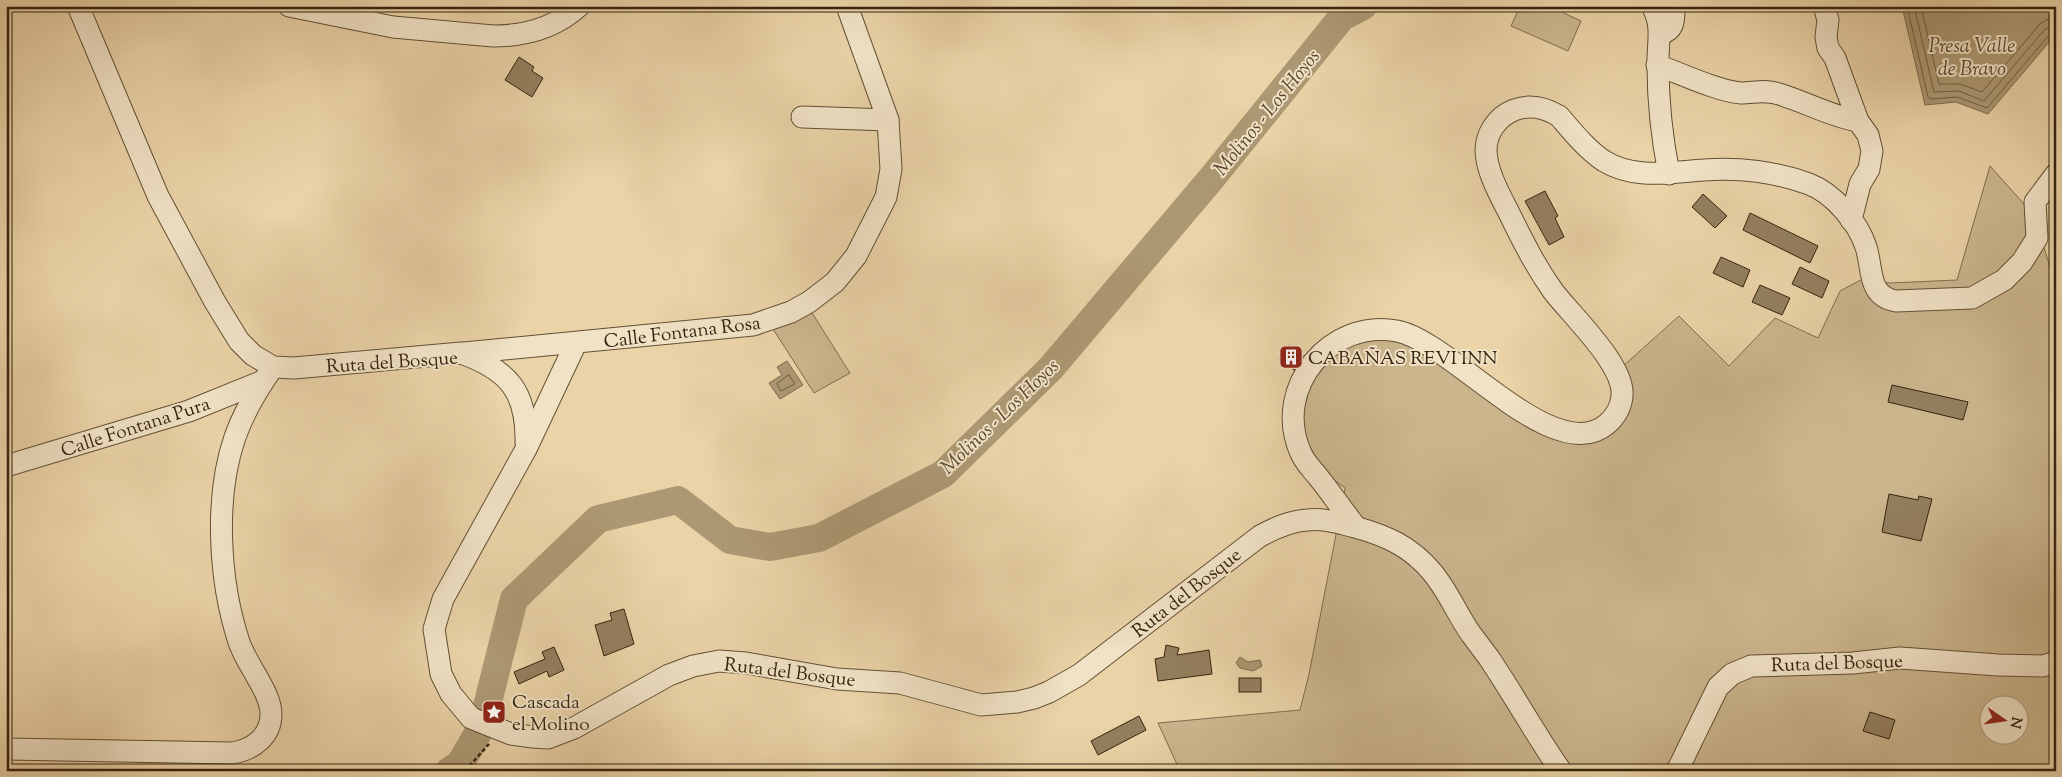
<svg xmlns="http://www.w3.org/2000/svg" width="2062" height="777" font-family="'Sorts Mill Goudy',serif">
<style>
.green{fill:#cbb58d;stroke:#806c4e;fill-rule:evenodd}
.water{fill:#ac9873;stroke:#7c6a4b}
.lines{fill:none;stroke-linecap:round;stroke-linejoin:round}
.shore{stroke:#705e41;stroke-width:1}
.river{stroke:#ac9873;stroke-width:28}
.building{fill:#937f5e;stroke:#35240f}
.minor-casing{stroke:#625035;stroke-width:23}
.path{stroke:#35240f;stroke-width:2.5;stroke-dasharray:4 2.5;stroke-linecap:butt}
.minor{stroke:#f1e2c6;stroke-width:21}
.labels{text-anchor:middle;stroke-width:4;stroke-linejoin:round;paint-order:stroke}
.street-label{font-size:19px;fill:#35240f;stroke:#f1e2c6}
.poi-label{font-size:19px;fill:#35240f;stroke:#f1e2c6;text-anchor:start}
.water-label{font-size:20px;font-style:italic;fill:#59472d;stroke:#f1e2c6}
</style>
<rect width="100%" height="100%" fill="#ead3a7"/>
<filter id="stains"><feTurbulence type="fractalNoise" baseFrequency=".004" numOctaves="4"/><feColorMatrix values="0 0 0 0 .2 0 0 0 0 .09 0 0 0 0 .02 0 0 0 .5 -.17"/></filter>
<radialGradient id="worn" r=".72"><stop offset=".6" stop-color="#630" stop-opacity="0"/><stop offset="1" stop-color="#630" stop-opacity=".3"/></radialGradient>
<!-- green -->
<g class="green">
<path d="M 1520,6 L 1549,6 L 1581,21 L 1568,51 L 1511,26 Z"/>
<path d="M 1990,166 L 2033,214 L 2056,285 L 2056,771 L 1180,771 L 1158,723 L 1300,710 L 1309,674 L 1345,488 L 1323,472 L 1305,446 L 1301,395 L 1338,345 L 1397,336 L 1523,419 L 1606,431 L 1622,367 L 1679,316 L 1729,366 L 1775,318 L 1818,338 L 1840,291 L 1870,275 L 1882,282 L 1890,283 L 1957,280 ZM 1990,704 L 2020,704 L 2020,734 L 1990,734 Z"/>
<path d="M 809,308 L 850,373 L 814,393 L 773,329 Z"/>
</g>
<!-- water -->
<g class="water">
<path d="M 1902,6 L 2056,6 L 2056,34 L 1988,114 L 1956,102 L 1925,105 Z"/>
<path d="M 787,361 L 803,385 L 780,399 L 769,383 L 782,375 L 777,367 Z"/>
<path d="M 1240,657 L 1248,662 L 1260,660 L 1262,666 L 1253,671 L 1240,668 L 1236,663 Z"/>
</g>
<g class="lines">
<!-- shore -->
<g class="shore">
<path d="M 1907,6 L 1928,97 L 1931,99 L 1957,97 L 1987,108 L 2050,34 L 2056,32"/>
<path d="M 1914,6 L 1934,92 L 1959,91 L 1984,101 L 2045,29 L 2056,25"/>
<path d="M 1921,6 L 1939,84 L 1960,84 L 1982,92 L 2040,24 L 2048,19 L 2056,18"/>
<path d="M 789,375 L 795,384 L 781,391 L 777,384 Z"/>
</g>
<!-- river -->
<path class="river" d="M 449,771 L 460,764 L 482,726 L 514,599 L 598,519 L 678,500 L 730,540 L 770,547 L 819,538 L 943,474 L 1051,368 L 1211,179 L 1342,17 L 1363,6"/>
</g>
<!-- building -->
<g class="building">
<path d="M 519,57 L 534,67 L 532,71 L 543,78 L 532,97 L 505,80 Z"/>
<path d="M 1545,191 L 1558,216 L 1555,218 L 1564,237 L 1549,245 L 1525,201 Z"/>
<path d="M 1703,194 L 1727,216 L 1715,228 L 1692,207 Z"/>
<path d="M 1750,213 L 1818,246 L 1810,263 L 1743,230 Z"/>
<path d="M 1721,257 L 1750,270 L 1743,287 L 1713,273 Z"/>
<path d="M 1800,267 L 1829,281 L 1822,298 L 1792,284 Z"/>
<path d="M 1760,285 L 1790,298 L 1782,315 L 1752,302 Z"/>
<path d="M 1289,345 L 1303,355 L 1294,370 L 1279,359 Z"/>
<path d="M 1892,385 L 1968,402 L 1963,420 L 1888,402 Z"/>
<path d="M 1889,494 L 1918,500 L 1919,496 L 1932,499 L 1921,541 L 1882,532 Z"/>
<path d="M 624,609 L 634,644 L 604,656 L 595,625 L 612,620 L 610,613 Z"/>
<path d="M 1166,645 L 1179,648 L 1177,655 L 1209,650 L 1212,674 L 1158,681 L 1155,659 L 1164,657 Z"/>
<path d="M 554,647 L 564,670 L 549,677 L 547,671 L 519,684 L 514,672 L 545,659 L 542,652 Z"/>
<rect x="1239" y="678" width="22" height="14"/>
<path d="M 1870,712 L 1895,720 L 1889,739 L 1863,731 Z"/>
<path d="M 1139,716 L 1146,730 L 1098,755 L 1091,741 Z"/>
</g>
<g class="lines">
<!-- minor casing -->
<g class="minor-casing">
<g id="minor">
<path d="M 78,6 L 158,196 L 215,302 L 239,341 L 253,355 L 273,367 L 294,368 L 461,353 C 509,370 527,392 526,443"/>
<path d="M 289,6 L 393,27 L 493,36 C 525,36 555,28 579,6"/>
<path d="M 1652,6 C 1664,26 1657,45 1658,66 C 1658,103 1662,138 1669,174"/>
<path d="M 1824,6 L 1828,20 L 1826,37 L 1828,48 L 1835,58 L 1858,121 L 1868,135 L 1872,151 L 1869,169 L 1860,184 L 1851,220"/>
<path d="M 1660,34 C 1675,30 1674,20 1674,6"/>
<path d="M 1657,65 C 1680,73 1717,91 1741,93 C 1754,93 1765,89 1779,94 C 1806,102 1830,116 1858,121"/>
<path d="M 802,117 L 888,120"/>
<path d="M 576,343 L 526,449 L 443,599 L 434,629 L 441,674 L 451,694 L 471,718 L 511,734 L 533,737 L 548,738 L 574,728 L 669,675 L 693,666 L 719,661 L 746,663 L 837,679 L 900,683 L 981,705 L 1017,702 L 1034,698 L 1049,692 L 1079,675 L 1260,536 C 1275,528 1290,521 1307,520 C 1324,518 1339,523 1355,527 C 1387,536 1410,546 1432,572 C 1448,591 1457,614 1471,634 C 1477,642 1483,650 1489,658 C 1514,695 1535,734 1561,771"/>
<path d="M 464,353 L 753,325 L 791,312 L 809,302 L 835,282 L 856,256 L 886,197 L 891,169 L 888,120 L 847,6"/>
<path d="M 6,466 L 189,411 L 263,381"/>
<path d="M 1356,527 C 1343,511 1332,494 1319,478 C 1312,469 1304,462 1300,451 C 1273,388 1330,318 1397,331 C 1451,341 1554,469 1607,424 C 1615,417 1621,407 1622,396 C 1625,365 1572,316 1553,291 C 1536,267 1526,247 1513,221 C 1503,200 1487,175 1486,151 C 1486,133 1497,117 1514,110 C 1530,104 1544,107 1559,116 C 1572,131 1587,150 1604,161 C 1635,180 1671,172 1704,170 C 1738,167 1777,172 1809,184 C 1833,193 1858,222 1866,247 C 1873,268 1867,296 1896,301 L 1972,298 L 2004,280 L 2022,262 L 2037,238 L 2035,202 L 2056,174"/>
<path d="M 6,749 L 232,753 C 252,750 271,737 271,714 C 271,692 246,664 239,642 C 219,581 214,498 235,437 C 243,414 259,387 273,367"/>
<path d="M 1677,771 L 1718,687 L 1732,674 L 1751,666 L 1853,663 L 1900,658 L 1998,665 L 2043,666 L 2056,662"/>
</g>
</g>
<!-- path -->
<path class="path" d="M 465,771 L 489,744"/>
<!-- minor -->
<use href="#minor" class="minor"/>
</g>
<!-- icons -->
<defs>
<g id="building-square" transform="scale(1.25)"><rect x="-9" y="-9" width="18" height="18" rx="4" fill="#8f2418" stroke="#f1e2c6"/><path d="M-4-6H4V6H1V3H-1V6H-4ZM-2.5-4.3h1.7v1.8h-1.7ZM.8-4.3h1.7v1.8H.8ZM-2.5-1h1.7V.8h-1.7ZM.8-1h1.7V.8H.8Z" fill="#fff"/></g>
<g id="sight-square" transform="scale(1.25)"><rect x="-9" y="-9" width="18" height="18" rx="4" fill="#8f2418" stroke="#f1e2c6"/><path d="M0-6L1.8-2.2L6-1.7L2.9 1.2L3.7 5.4L0 3.3L-3.7 5.4L-2.9 1.2L-6-1.7L-1.8-2.2Z" fill="#fff"/></g>
</defs>
<g fill-rule="evenodd">
<use href="#building-square" x="1291" y="357"/>
<use href="#sight-square" x="494" y="712"/>
</g>
<g class="labels">
<!-- street labels -->
<g class="street-label">
<text transform="translate(682 331) rotate(-7)" y="7">Calle Fontana Rosa</text>
<text transform="translate(392 361) rotate(-4)" y="7">Ruta del Bosque</text>
<text transform="translate(135 426) rotate(-18)" y="7">Calle Fontana Pura</text>
<text transform="translate(1186 592) rotate(-38)" y="7">Ruta del Bosque</text>
<text transform="translate(1837 662) rotate(-2)" y="7">Ruta del Bosque</text>
<text transform="translate(790 671) rotate(7)" y="7">Ruta del Bosque</text>
</g>
<!-- poi labels -->
<g class="poi-label">
<text x="1308" y="364">CABAÑAS REVI INN</text>
<text x="512" y="708">Cascada<tspan x="512" dy="22">el Molino</tspan></text>
</g>
<!-- water labels -->
<g class="water-label">
<text x="1972" y="52">Presa Valle<tspan x="1972" dy="23">de Bravo</tspan></text>
<text transform="translate(1266 112) rotate(-51)" y="7">Molinos - Los Hoyos</text>
<text transform="translate(999 416) rotate(-44)" y="7">Molinos - Los Hoyos</text>
</g>
</g>
<!-- margin -->
<rect width="2062" height="777" fill="none" stroke="#ead3a7" stroke-width="25"/>
<rect x="8" y="8" width="2047" height="762" fill="none" stroke="#35240f" stroke-width="2.5"/>
<rect x="12" y="12" width="2037" height="752" fill="none" stroke="#35240f"/>
<!-- north arrow -->
<g transform="translate(2004 720) rotate(103)"><circle r="24" fill="#f1e2c6" stroke="#a6967d"/>
<path d="M0-4L9 19L0 12L-9 19Z" fill="#8f2418"/>
<text y="-8" font-size="14" font-weight="bold" text-anchor="middle" fill="#35240f">N</text>
</g>
<rect width="100%" height="100%" filter="url(#stains)"/>
<rect width="100%" height="100%" fill="url(#worn)"/>
</svg>
